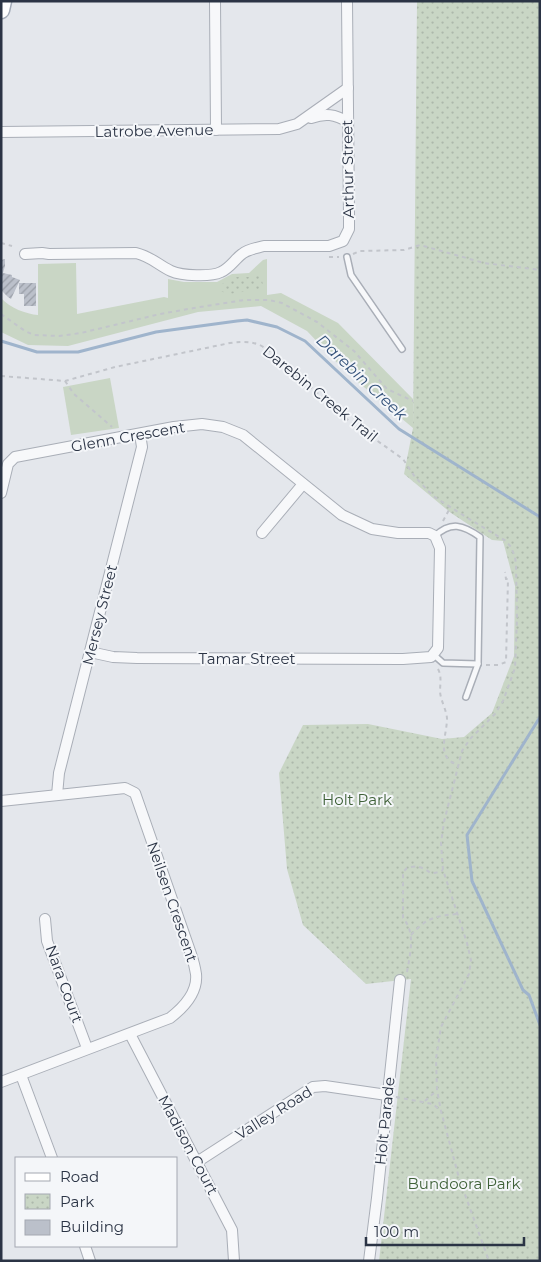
<svg xmlns="http://www.w3.org/2000/svg" width="541" height="1262" font-family="Montserrat,sans-serif">
<style>
.grass{fill:#c9d6c5}
.park{fill:url(#park-dots)}
.lines{fill:none;stroke-linecap:round;stroke-linejoin:round}
.stream{stroke:#9fb4cc;stroke-width:3}
.building{fill:url(#building-hatch)}
.service-casing{stroke:#a9aeb7;stroke-width:8}
.minor-casing{stroke:#a9aeb7;stroke-width:12}
.primary-casing{stroke:#a3abb8;stroke-width:19}
.path{stroke:#c2c5cb;stroke-width:2;stroke-dasharray:4 4;stroke-linecap:butt}
.service{stroke:#f7f8fa;stroke-width:5}
.minor{stroke:#f7f8fa;stroke-width:10}
.primary{stroke:#fff;stroke-width:16}
.labels{text-anchor:middle;stroke-width:4;stroke-linejoin:round;paint-order:stroke}
.street-label{font-size:15px;fill:#2b3445;stroke:#f4f6f9}
.park-label{font-size:15px;fill:#3f6138;stroke:#f4f6f9}
.water-label{font-size:16px;font-style:italic;fill:#34527a;stroke:#f4f6f9}
</style>
<defs>
<pattern id="park-dots" width="8" height="8" patternUnits="userSpaceOnUse" patternTransform="scale(1.25)"><rect width="8" height="8" fill="#c9d6c5"/><path d="M2 2h.1M6 6h.1" fill="none" stroke="#adb8ab" stroke-width="1.8" stroke-linecap="round"/></pattern>
<pattern id="building-hatch" width="6" height="6" patternUnits="userSpaceOnUse" patternTransform="scale(1.25)"><rect width="6" height="6" fill="#bbc0ca"/><path d="M-1 1l2-2M0 6l6-6M5 7l2-2" fill="none" stroke="#989da6"/></pattern>
</defs>
<rect width="100%" height="100%" fill="#e4e7ec"/>
<!-- grass -->
<g class="grass">
<path d="M 267,259 L 267,295 L 281,293 L 338,323 L 413,399 L 413,428 L 346,372 L 307,331 L 261,306 L 198,312 L 68,346 L 28,345 L 1,332 L 1,298 C 10,308 26,314 38,315 L 38,264 L 76,263 L 77,314 L 164,297 L 168,298 L 168,279 L 184,282 L 217,282 L 232,274 L 249,273 L 263,260 Z"/>
<path d="M 110,378 L 119,428 L 71,435 L 63,387 Z"/>
</g>
<!-- park -->
<g class="park">
<path d="M 417,1 L 540,1 L 540,1261 L 379,1261 L 411,979 L 366,984 L 303,925 L 287,869 L 279,773 L 303,725 L 368,724 L 442,739 L 464,737 L 492,713 L 514,656 L 515,586 L 503,541 L 492,540 L 451,513 L 404,474 L 413,428 Z"/>
<path d="M 260,272 L 263,285 L 261,289 L 229,294 L 220,291 L 219,286 L 233,277 L 250,277 Z"/>
</g>
<g class="lines">
<!-- stream -->
<g class="stream">
<path d="M 1,341 L 37,352 L 78,352 L 156,332 L 237,321 L 247,320 L 277,327 L 305,341 L 399,429 L 540,517"/>
<path d="M 540,717 L 467,835 L 472,881 L 523,990 L 529,995 L 540,1025"/>
</g>
</g>
<!-- building -->
<g class="building">
<path d="M 5,259 L 5,266 L 3,273 L 12,275 L 12,277 L 20,280 L 11,299 L 8,297 L 1,290 L 1,260 Z"/>
<path d="M 19,283 L 36,283 L 36,306 L 24,306 L 24,294 L 19,294 Z"/>
</g>
<g class="lines">
<!-- service casing -->
<g class="service-casing">
<g id="service">
<path d="M 347,257 L 351,275 L 402,349"/>
<path d="M 435,536 C 451,521 463,525 480,537 L 478,664 L 466,697"/>
<path d="M 434,655 L 443,663 L 478,664"/>
</g>
</g>
<!-- minor casing -->
<g class="minor-casing">
<g id="minor">
<path d="M 215,1 L 216,130"/>
<path d="M 311,118 C 325,113 335,114 348,122"/>
<path d="M 1,132 L 279,129 L 297,124 L 348,88"/>
<path d="M 25,254 L 42,253 L 49,254 L 136,253 C 152,257 158,265 171,271 C 182,276 211,277 221,272 C 230,268 235,259 242,254 C 248,249 257,248 264,246 L 329,246 L 343,241 L 349,229 L 349,216 L 347,1"/>
<path d="M 1,493 L 8,464 L 15,457 L 174,427 L 202,424 L 223,427 L 243,435 L 342,515 L 372,529 L 398,533 L 429,533 L 435,536 L 440,548 L 438,648 L 431,657 L 403,659 L 137,658 L 113,657 L 90,652"/>
<path d="M 262,533 L 303,484"/>
<path d="M 57,795 L 59,773 L 142,447 L 140,434"/>
<path d="M 1,801 L 125,788 L 135,793 L 191,954 C 193,960 195,967 196,974 C 198,993 183,1008 170,1018 L 1,1082"/>
<path d="M 45,919 L 47,941 L 87,1048"/>
<path d="M 130,1034 L 232,1230 L 234,1261"/>
<path d="M 21,1075 L 52,1158"/>
<path d="M 197,1162 L 313,1087 L 325,1086 L 387,1095"/>
<path d="M 85,1246 L 90,1261"/>
<path d="M 369,1261 L 377,1198 L 400,980"/>
</g>
</g>
<!-- primary casing -->
<g class="primary-casing">
<path id="primary" d="M 1,10 L 3,1"/>
</g>
<!-- path -->
<g class="path">
<path d="M 1,243 L 12,246"/>
<path d="M 353,254 L 360,251 L 404,250 L 420,245 L 484,263 L 540,270"/>
<path d="M 329,257 L 339,257"/>
<path d="M 1,314 L 25,331 L 34,335 L 59,336 L 81,333 L 160,314 L 194,308 L 244,300 L 269,300 L 282,303 L 317,322 L 354,351 L 387,389 L 413,401"/>
<path d="M 1,376 L 65,381 L 115,367 L 230,343 C 245,341 256,341 268,350 L 348,420 L 403,459 L 415,477 L 433,496 L 466,517 L 506,541 L 511,547 L 515,557 L 516,565 L 517,619 L 515,668 L 503,701 L 495,714 L 470,739 L 462,751 L 444,822 L 441,843 L 443,870 L 467,943 L 471,960 L 469,974 L 441,1027 L 436,1059 L 437,1090 L 441,1111 L 459,1178 L 489,1261"/>
<path d="M 65,381 L 74,394 L 112,427"/>
<path d="M 443,521 L 450,508"/>
<path d="M 486,665 L 498,665 L 506,662 L 508,579 L 506,579 L 505,572"/>
<path d="M 438,669 C 442,676 440,684 440,692 C 441,701 446,709 447,718 C 447,737 435,757 458,765"/>
<path d="M 411,935 C 426,918 435,916 457,914"/>
<path d="M 407,972 C 410,954 416,933 403,918 L 403,872 L 407,868 C 410,867 416,866 419,867 C 431,870 428,877 443,870"/>
<path d="M 396,1097 L 433,1104 L 441,1111"/>
<path d="M 425,1101 L 436,1091"/>
</g>
<!-- service -->
<use href="#service" class="service"/>
<!-- minor -->
<use href="#minor" class="minor"/>
<!-- primary -->
<use href="#primary" class="primary"/>
</g>
<g class="labels">
<!-- street labels -->
<g class="street-label">
<text transform="translate(154 131) rotate(-1)" y="5">Latrobe Avenue</text>
<text transform="translate(348 169) rotate(-91)" y="5">Arthur Street</text>
<text transform="translate(320 394) rotate(39)" y="5">Darebin Creek Trail</text>
<text transform="translate(128 437) rotate(-10)" y="5">Glenn Crescent</text>
<text transform="translate(100 615) rotate(-76)" y="5">Mersey Street</text>
<text x="247" y="664">Tamar Street</text>
<text transform="translate(172 902) rotate(71)" y="5">Neilsen Crescent</text>
<text transform="translate(64 984) rotate(70)" y="5">Nara Court</text>
<text transform="translate(274 1113) rotate(-32)" y="5">Valley Road</text>
<text transform="translate(385 1121) rotate(-84)" y="5">Holt Parade</text>
<text transform="translate(188 1145) rotate(62)" y="5">Madison Court</text>
</g>
<!-- park labels -->
<g class="park-label">
<text x="357" y="805">Holt Park</text>
<text x="464" y="1189">Bundoora Park</text>
</g>
<!-- water labels -->
<g class="water-label">
<text transform="translate(362 377) rotate(43)" y="6">Darebin Creek</text>
</g>
</g>
<!-- border -->
<rect width="541" height="1262" fill="none" stroke="#2b3445" stroke-width="5"/>
<!-- legend -->
<rect x="15" y="1157" width="162" height="90" fill="#f4f6f9" stroke="#a4a8b1"/>
<rect x="25" y="1173" width="25" height="8" fill="#ffffff" stroke="#a4a8b1"/>
<text x="60" y="1182" font-size="15" fill="#2b3445">Road</text>
<rect x="25" y="1194" width="25" height="15" fill="url(#park-dots)" stroke="#a4a8b1"/>
<text x="60" y="1207" font-size="15" fill="#2b3445">Park</text>
<rect x="25" y="1220" width="25" height="15" fill="#bbc0ca" stroke="#a4a8b1"/>
<text x="60" y="1232" font-size="15" fill="#2b3445">Building</text>
<!-- scale -->
<path d="M366 1237v8h158v-8" fill="none" stroke="#2b3445" stroke-width="2.5"/>
<text x="374" y="1237" font-size="15" fill="#2b3445" stroke="#f4f6f9" stroke-width="4" paint-order="stroke">100 m</text>
</svg>
